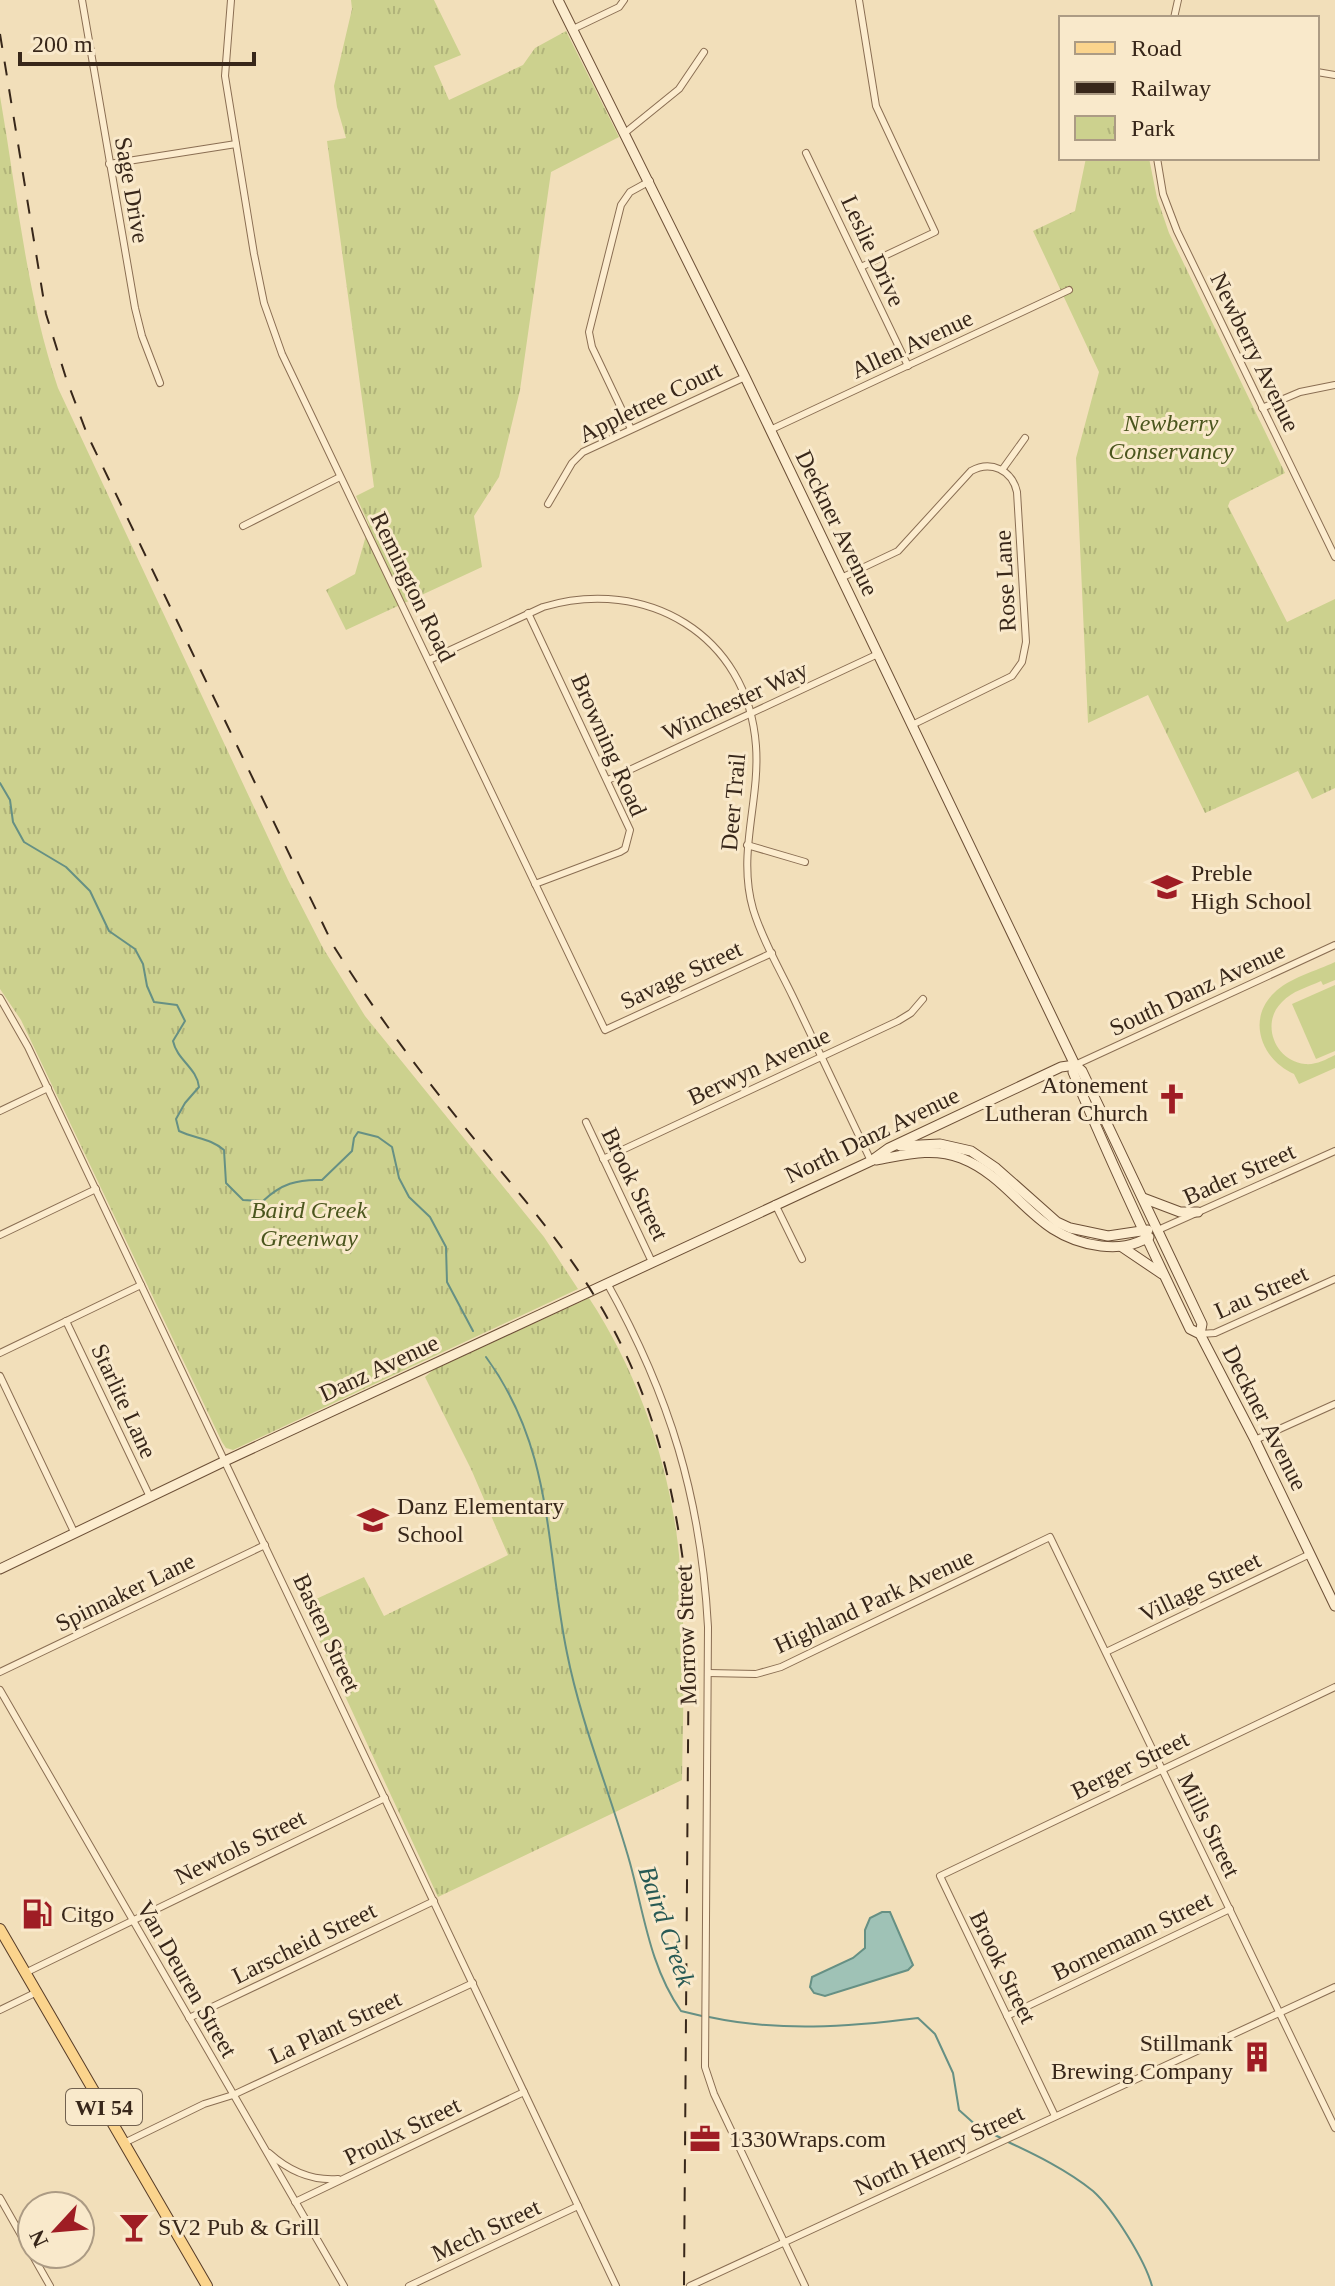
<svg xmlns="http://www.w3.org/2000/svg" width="1335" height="2286" font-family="Georgia,serif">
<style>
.grass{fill:#ccd18e}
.park{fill:url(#park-tufts)}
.water{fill:#9fc2b6;stroke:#669084;stroke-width:2}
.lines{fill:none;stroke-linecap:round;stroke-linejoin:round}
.stream{stroke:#669084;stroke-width:2}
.street-casing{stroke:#8a6e53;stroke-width:8}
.secondary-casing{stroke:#6c4f36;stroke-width:11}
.primary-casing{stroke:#573c28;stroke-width:12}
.street{stroke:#fcecce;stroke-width:6}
.secondary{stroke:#fcecce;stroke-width:9}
.primary{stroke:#fbd48d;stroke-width:10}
.rail{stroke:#38271a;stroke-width:2;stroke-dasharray:14 14;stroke-linecap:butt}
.labels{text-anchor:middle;stroke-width:6;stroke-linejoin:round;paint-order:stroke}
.shield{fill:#f9e9cb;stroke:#72614f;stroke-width:2}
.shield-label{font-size:22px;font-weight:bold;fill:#38271a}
.street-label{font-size:24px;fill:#38271a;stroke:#f9e9cb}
.park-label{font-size:24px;font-style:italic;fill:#4b561e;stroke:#f9e9cb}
.poi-label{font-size:24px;fill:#38271a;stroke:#f9e9cb;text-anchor:start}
.water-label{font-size:26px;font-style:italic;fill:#275954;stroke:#f9e9cb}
</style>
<defs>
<pattern id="park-tufts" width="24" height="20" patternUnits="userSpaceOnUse" patternTransform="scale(2)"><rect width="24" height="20" fill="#ccd18e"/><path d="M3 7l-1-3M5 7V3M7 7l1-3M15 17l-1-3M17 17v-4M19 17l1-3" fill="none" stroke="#b0b37a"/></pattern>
</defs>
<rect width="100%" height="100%" fill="#f2dfba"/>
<!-- grass -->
<g class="grass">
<path d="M 1335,962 L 1335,980 L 1323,985 L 1321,981 C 1308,987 1292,991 1282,1002 C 1260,1023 1275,1061 1305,1064 C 1316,1065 1325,1060 1335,1055 L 1335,1068 L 1299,1084 L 1294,1074 C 1262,1060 1246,1020 1274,993 C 1289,978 1316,971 1335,962 Z"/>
<path d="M 1335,985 L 1335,1051 L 1316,1059 L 1292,1004 Z"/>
</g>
<!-- park -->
<g class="park">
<path d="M 351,0 L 434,0 L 461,55 L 434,66 L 449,100 L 523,65 L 535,48 L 566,31 L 619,137 L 551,172 L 520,390 L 499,477 L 474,516 L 482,567 L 346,630 L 326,590 L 355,574 L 369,525 L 356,496 L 374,487 L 327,141 L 346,138 L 337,107 L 334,86 L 352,9 Z"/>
<path d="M 0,96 C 17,194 26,293 58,388 L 288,880 L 323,948 L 365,1016 L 544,1237 L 578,1289 L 233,1450 L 226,1448 L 222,1442 L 21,1020 L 0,989 Z"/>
<path d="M 1086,158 L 1149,158 L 1157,198 L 1169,233 L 1285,473 L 1230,501 L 1228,506 L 1287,622 L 1335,599 L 1335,788 L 1312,799 L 1298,771 L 1205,813 L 1148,695 L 1088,723 L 1076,458 L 1099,372 L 1033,231 L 1075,211 Z"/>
<path d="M 589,1298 C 640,1375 673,1474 680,1566 C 686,1637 683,1709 682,1780 L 438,1897 L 303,1605 L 364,1577 L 384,1616 L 508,1555 L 471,1469 L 425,1377 L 433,1370 Z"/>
</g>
<!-- water -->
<path class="water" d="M 882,1912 L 890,1912 L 913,1965 L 908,1970 L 825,1996 L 814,1993 L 810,1987 L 812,1977 L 853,1958 L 865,1948 L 865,1930 L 870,1918 Z"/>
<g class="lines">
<!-- stream -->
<g class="stream">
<path d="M 0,783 L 10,800 L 13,822 L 24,842 L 66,867 L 90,891 L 109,931 L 135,949 L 143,964 L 147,986 L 154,1002 L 177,1005 L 185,1021 L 173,1041 C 177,1060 197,1068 199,1087 L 185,1103 L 176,1119 L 179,1131 C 196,1139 210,1138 224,1150 L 226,1183 L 243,1200 L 263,1201 C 281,1184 297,1179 322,1180 L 352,1151 L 354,1138 L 358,1132 L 378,1137 L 392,1147 L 399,1178 L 409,1197 L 430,1217 L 446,1247 L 447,1282 L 473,1331"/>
<path d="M 486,1357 C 554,1450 545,1546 567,1653 C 581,1724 610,1792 630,1863 C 644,1914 650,1967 681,2011 L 702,2016"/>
<path d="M 709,2017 C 779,2032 848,2027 918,2018 L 935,2034 L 953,2073 L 959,2110 L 978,2127 L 1001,2138"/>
<path d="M 1006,2141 C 1036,2155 1067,2170 1093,2191 C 1113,2209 1145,2260 1152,2286"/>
</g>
<!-- street casing -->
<g class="street-casing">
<g id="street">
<path d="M 82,0 L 135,308 L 142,336 L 160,383"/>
<path d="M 231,0 L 225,76 L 254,254 L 264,303 L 282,354 L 605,1030 L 772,953"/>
<path d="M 859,0 L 876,106 L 935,232 L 861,267"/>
<path d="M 1174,18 L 1178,0"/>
<path d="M 573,29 L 619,7 L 624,0"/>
<path d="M 1317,72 L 1335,75"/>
<path d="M 626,132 L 679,89 L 704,52"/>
<path d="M 806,153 L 908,366"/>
<path d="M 1157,158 L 1163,194 L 1177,231 L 1335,557"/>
<path d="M 109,164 L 236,144"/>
<path d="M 1262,408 L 1300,392 L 1335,385"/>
<path d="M 631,429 L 592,347 L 589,332 L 621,205 L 630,192 L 650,181"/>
<path d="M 770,430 L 1069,290"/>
<path d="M 1002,470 L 1025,438"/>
<path d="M 548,504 L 572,463 L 583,452 L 745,377"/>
<path d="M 243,526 L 340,477"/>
<path d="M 841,578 L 898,551 L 971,471 C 991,460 1012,470 1017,492 L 1026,642 L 1022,662 L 1012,676 L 912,725"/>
<path d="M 528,613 L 630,830 L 625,849 L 620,852 L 535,884"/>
<path d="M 429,660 L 543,607 C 646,576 748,635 756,746 C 760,802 737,853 753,909 C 762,939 779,968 793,997 C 819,1052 845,1106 871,1161"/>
<path d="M 608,780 L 878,654"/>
<path d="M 747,845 L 805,862"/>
<path d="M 0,998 L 28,1047 L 616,2286"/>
<path d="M 1075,1065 L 1335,945"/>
<path d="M 0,1111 L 48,1088"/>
<path d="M 586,1122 L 652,1262"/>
<path d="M 603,1159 L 898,1021 L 911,1013 L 923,999"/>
<path d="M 775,1204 L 802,1259"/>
<path d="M 1158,1230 L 1335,1151"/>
<path d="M 0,1235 L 96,1189"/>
<path d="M 607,1283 C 670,1396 701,1498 708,1627 L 705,2067 L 714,2094 L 805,2286"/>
<path d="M 66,1321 L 150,1497"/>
<path d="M 1200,1334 L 1215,1333 L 1335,1279"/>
<path d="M 0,1353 L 141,1285"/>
<path d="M 0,1376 L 75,1534"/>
<path d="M 1255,1440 L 1335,1404"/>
<path d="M 1106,1652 L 1310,1554"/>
<path d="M 0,1672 L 265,1545"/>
<path d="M 708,1673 L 756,1674 L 781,1667 L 1050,1537 L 1335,2128"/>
<path d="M 0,1690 L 344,2286"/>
<path d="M 25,1973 L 385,1798"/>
<path d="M 0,2010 L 37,1992"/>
<path d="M 1007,2016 L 1230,1909"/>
<path d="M 189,2018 L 434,1901"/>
<path d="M 1055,2116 L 940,1876 L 1335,1687"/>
<path d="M 124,2143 L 204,2104 L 233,2095 L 473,1983"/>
<path d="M 269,2153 C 289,2171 311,2181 338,2179"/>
<path d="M 0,2198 L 50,2286"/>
<path d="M 295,2202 L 524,2092"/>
<path d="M 409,2286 L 578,2206"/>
<path d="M 690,2286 L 1335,1987"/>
</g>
</g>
<!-- secondary casing -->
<g class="secondary-casing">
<g id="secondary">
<path d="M 558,0 L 745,377 L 1075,1065 L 1082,1071 L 1202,1324 L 1200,1334"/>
<path d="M 1075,1065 L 1073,1072 C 1109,1159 1149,1244 1190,1329 L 1200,1334 L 1255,1440 L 1335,1606"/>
<path d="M 900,1146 L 940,1144 L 971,1151 L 996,1168 L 1057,1222 L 1070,1228 L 1108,1236 L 1148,1230"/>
<path d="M 876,1160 C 905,1155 932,1147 961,1158 C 1017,1180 1032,1238 1101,1246 C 1119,1248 1133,1246 1149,1237"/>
<path d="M 1143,1198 L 1180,1212 L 1198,1212"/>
<path d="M 1122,1247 L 1162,1274"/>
<path d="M 0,1569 L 225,1461 L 871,1161 L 889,1148 L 1061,1067 L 1075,1065"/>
</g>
</g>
<!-- primary casing -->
<g class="primary-casing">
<path id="primary" d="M 0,1929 L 207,2286"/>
</g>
<!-- street -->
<use href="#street" class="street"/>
<!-- secondary -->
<use href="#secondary" class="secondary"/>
<!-- primary -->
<use href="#primary" class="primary"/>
<!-- rail -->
<path class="rail" d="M 0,34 L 46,314 L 66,378 L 87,434 L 333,945 C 376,1014 424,1078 476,1141 C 521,1196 569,1250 604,1312 C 658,1407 679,1506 689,1614 L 684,2286"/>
</g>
<!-- icons -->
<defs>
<g id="school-bare" transform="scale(2.4)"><path d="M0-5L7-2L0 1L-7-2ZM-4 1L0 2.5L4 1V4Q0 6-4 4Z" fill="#9f1d24" stroke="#f9e9cb" stroke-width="2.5" paint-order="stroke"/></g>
<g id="church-bare" transform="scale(2.4)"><path d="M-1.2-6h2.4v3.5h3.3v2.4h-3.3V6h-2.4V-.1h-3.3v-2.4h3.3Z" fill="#9f1d24" stroke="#f9e9cb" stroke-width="2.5" paint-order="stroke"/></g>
<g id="fuel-bare" transform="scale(2.4)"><path d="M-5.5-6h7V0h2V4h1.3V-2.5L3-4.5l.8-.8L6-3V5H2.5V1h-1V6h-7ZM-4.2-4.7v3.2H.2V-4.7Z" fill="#9f1d24" stroke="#f9e9cb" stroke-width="2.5" paint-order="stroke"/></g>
<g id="building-bare" transform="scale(2.4)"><path d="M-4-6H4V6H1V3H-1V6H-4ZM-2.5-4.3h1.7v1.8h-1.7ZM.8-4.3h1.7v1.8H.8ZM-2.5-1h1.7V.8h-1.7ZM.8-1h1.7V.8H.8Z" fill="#9f1d24" stroke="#f9e9cb" stroke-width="2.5" paint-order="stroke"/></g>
<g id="office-bare" transform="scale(2.4)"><path d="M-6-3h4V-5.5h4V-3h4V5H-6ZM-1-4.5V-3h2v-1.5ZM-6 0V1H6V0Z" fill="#9f1d24" stroke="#f9e9cb" stroke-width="2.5" paint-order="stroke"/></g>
<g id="bar-bare" transform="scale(2.4)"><path d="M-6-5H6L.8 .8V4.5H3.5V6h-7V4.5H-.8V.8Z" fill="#9f1d24" stroke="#f9e9cb" stroke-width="2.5" paint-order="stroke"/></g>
</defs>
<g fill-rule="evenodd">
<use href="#school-bare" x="1167" y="887"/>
<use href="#church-bare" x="1172" y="1099"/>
<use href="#school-bare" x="373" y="1520"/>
<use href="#fuel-bare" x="37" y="1914"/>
<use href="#building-bare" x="1257" y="2057"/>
<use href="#office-bare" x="705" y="2139"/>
<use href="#bar-bare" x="134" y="2227"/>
</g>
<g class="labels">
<!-- shield labels -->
<rect class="shield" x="66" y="2089" width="76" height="36" rx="6"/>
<g class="shield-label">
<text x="104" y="2115">WI 54</text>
</g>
<!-- street labels -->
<g class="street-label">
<text transform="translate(132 190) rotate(80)" y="8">Sage Drive</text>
<text transform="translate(873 251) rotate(65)" y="8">Leslie Drive</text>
<text transform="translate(912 344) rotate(-25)" y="8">Allen Avenue</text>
<text transform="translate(1255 352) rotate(64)" y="8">Newberry Avenue</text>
<text transform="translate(650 402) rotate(-26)" y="8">Appletree Court</text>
<text transform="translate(837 523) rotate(64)" y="8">Deckner Avenue</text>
<text transform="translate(1005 581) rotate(-93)" y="8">Rose Lane</text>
<text transform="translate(413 587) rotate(64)" y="8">Remington Road</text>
<text transform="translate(735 701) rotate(-25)" y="8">Winchester Way</text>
<text transform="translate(609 745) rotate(66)" y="8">Browning Road</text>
<text transform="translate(733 802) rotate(-85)" y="8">Deer Trail</text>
<text transform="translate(681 975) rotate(-25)" y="8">Savage Street</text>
<text transform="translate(1197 989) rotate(-25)" y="8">South Danz Avenue</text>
<text transform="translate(759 1066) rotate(-25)" y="8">Berwyn Avenue</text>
<text transform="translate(872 1135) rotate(-26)" y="8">North Danz Avenue</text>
<text transform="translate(1239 1174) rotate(-24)" y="8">Bader Street</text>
<text transform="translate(635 1184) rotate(64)" y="8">Brook Street</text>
<text transform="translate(1261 1292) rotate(-24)" y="8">Lau Street</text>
<text transform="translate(379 1368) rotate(-25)" y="8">Danz Avenue</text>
<text transform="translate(124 1401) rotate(65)" y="8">Starlite Lane</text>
<text transform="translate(1265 1418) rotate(63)" y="8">Deckner Avenue</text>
<text transform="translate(1200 1587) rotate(-26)" y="8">Village Street</text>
<text transform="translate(125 1592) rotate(-26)" y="8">Spinnaker Lane</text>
<text transform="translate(874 1601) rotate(-25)" y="8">Highland Park Avenue</text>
<text transform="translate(327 1633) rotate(65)" y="8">Basten Street</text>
<text transform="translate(686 1635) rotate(-92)" y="8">Morrow Street</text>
<text transform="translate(1130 1765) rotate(-26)" y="8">Berger Street</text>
<text transform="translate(1209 1825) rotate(64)" y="8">Mills Street</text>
<text transform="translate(240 1847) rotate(-26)" y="8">Newtols Street</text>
<text transform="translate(1132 1936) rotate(-26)" y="8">Bornemann Street</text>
<text transform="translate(304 1943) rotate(-26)" y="8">Larscheid Street</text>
<text transform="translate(1003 1967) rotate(64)" y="8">Brook Street</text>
<text transform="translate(187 1979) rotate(60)" y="8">Van Deuren Street</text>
<text transform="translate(335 2027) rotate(-25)" y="8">La Plant Street</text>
<text transform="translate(402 2131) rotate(-26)" y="8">Proulx Street</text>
<text transform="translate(939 2150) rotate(-25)" y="8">North Henry Street</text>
<text transform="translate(486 2230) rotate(-25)" y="8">Mech Street</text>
</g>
<!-- park labels -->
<g class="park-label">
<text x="1171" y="431">Newberry<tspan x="1171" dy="28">Conservancy</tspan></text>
<text x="309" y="1218">Baird Creek<tspan x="309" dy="28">Greenway</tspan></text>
</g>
<!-- poi labels -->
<g class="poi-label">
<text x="1191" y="881">Preble<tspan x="1191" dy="28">High School</tspan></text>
<text x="1148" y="1093" text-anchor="end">Atonement<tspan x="1148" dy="28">Lutheran Church</tspan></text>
<text x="397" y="1514">Danz Elementary<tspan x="397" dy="28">School</tspan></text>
<text x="61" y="1922">Citgo</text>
<text x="1233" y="2051" text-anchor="end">Stillmank<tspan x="1233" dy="28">Brewing Company</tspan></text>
<text x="729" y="2147">1330Wraps.com</text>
<text x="158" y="2235">SV2 Pub &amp; Grill</text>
</g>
<!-- water labels -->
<g class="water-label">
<text transform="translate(667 1926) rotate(71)" y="9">Baird Creek</text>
</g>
</g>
<!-- legend -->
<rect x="1059" y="16" width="260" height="144" fill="#f9e9cb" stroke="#ac9b84" stroke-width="2"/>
<rect x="1075" y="42" width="40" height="12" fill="#fbd48d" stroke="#ac9b84" stroke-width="2"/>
<text x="1131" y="56" font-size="24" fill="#38271a">Road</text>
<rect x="1075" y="82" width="40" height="12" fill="#38271a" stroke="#ac9b84" stroke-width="2"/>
<text x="1131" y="96" font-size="24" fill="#38271a">Railway</text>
<rect x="1075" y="116" width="40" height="24" fill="url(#park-tufts)" stroke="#ac9b84" stroke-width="2"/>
<text x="1131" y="136" font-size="24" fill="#38271a">Park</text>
<!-- north arrow -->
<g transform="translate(56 2230) rotate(244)"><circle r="38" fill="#f9e9cb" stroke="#ac9b84" stroke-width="2"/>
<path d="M0-6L14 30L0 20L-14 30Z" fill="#9f1d24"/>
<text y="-12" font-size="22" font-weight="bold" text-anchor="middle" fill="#38271a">N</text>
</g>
<!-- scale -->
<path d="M20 52v12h234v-12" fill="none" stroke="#38271a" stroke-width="4"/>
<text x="32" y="52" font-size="24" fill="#38271a" stroke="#f9e9cb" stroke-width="6" paint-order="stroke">200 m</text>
</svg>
